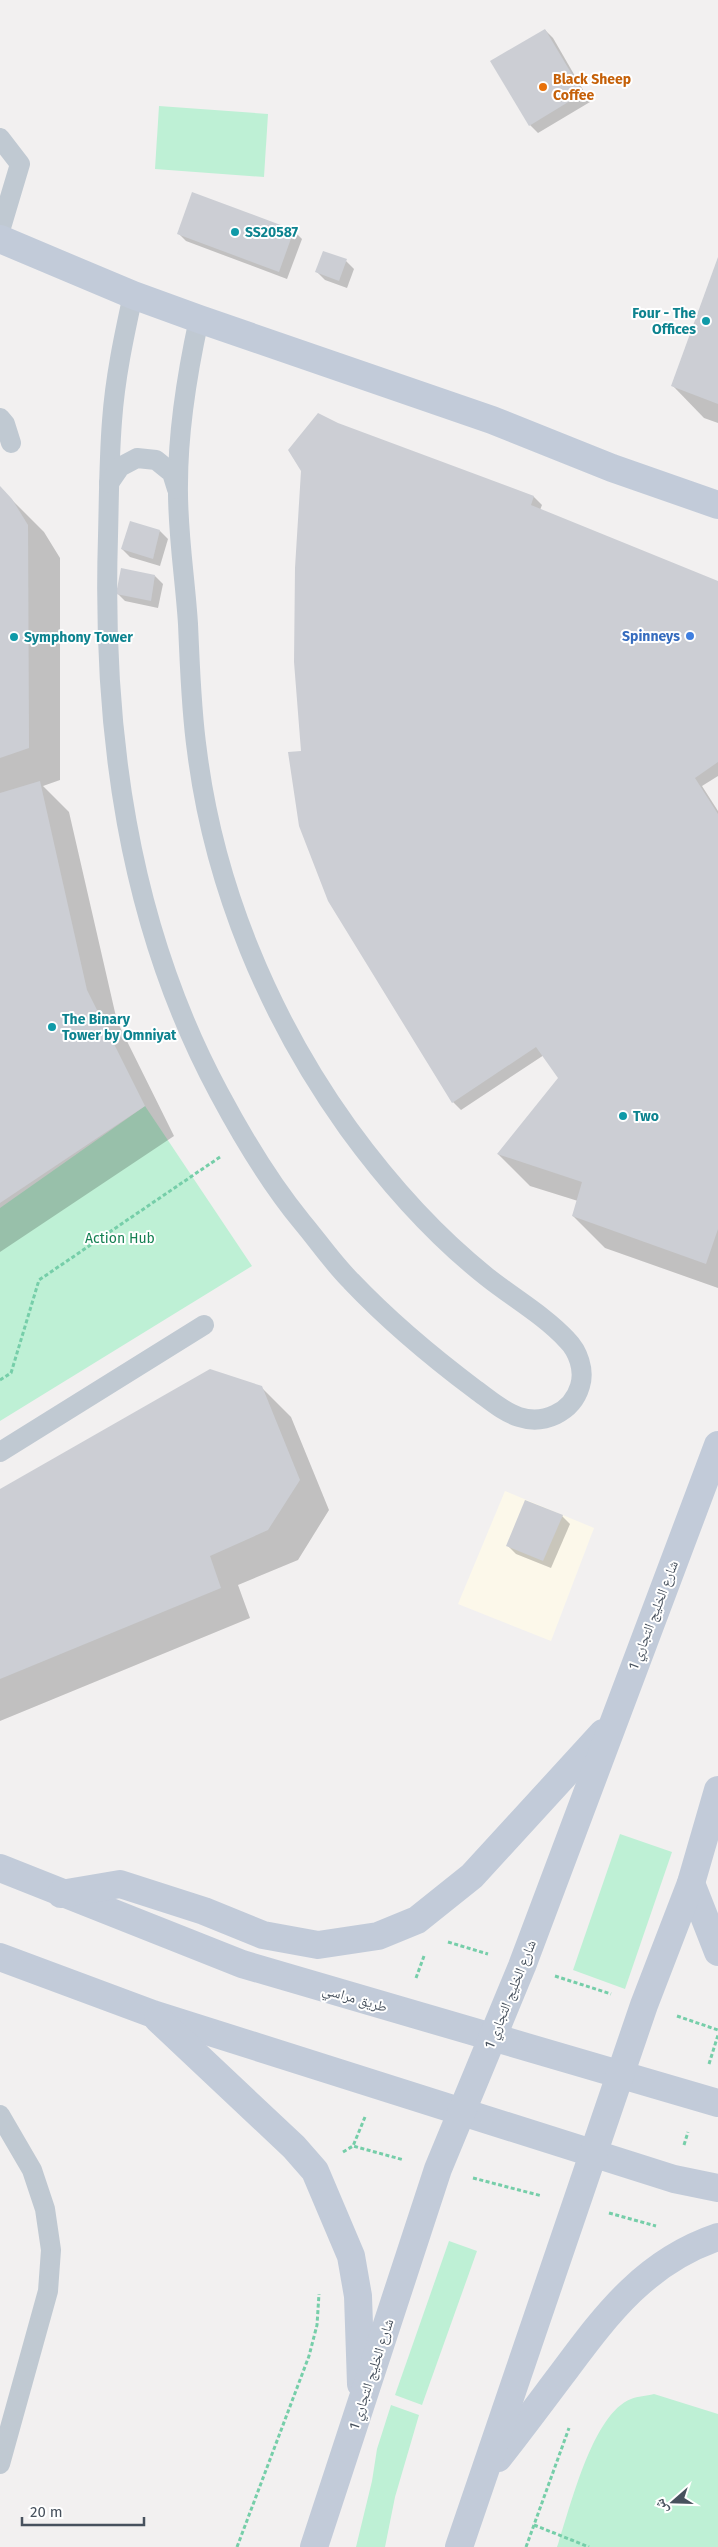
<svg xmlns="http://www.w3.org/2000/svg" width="718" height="2547" font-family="'Fira Sans','Noto Naskh Arabic',sans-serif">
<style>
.commercial{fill:#fcf8ea}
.green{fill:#bef0d5}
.shadow{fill:#0003}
.building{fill:#ccced4}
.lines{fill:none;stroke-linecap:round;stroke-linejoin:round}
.path{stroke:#76cea9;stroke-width:3;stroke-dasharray:4 2.5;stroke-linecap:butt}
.lane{stroke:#c0c9d2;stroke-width:20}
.secondary{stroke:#c2cbd9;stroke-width:28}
.food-dot{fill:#e8710a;stroke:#fff;stroke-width:2}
.culture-dot{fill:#0f9aa8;stroke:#fff;stroke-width:2}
.shop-dot{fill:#3f7fe0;stroke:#fff;stroke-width:2}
.labels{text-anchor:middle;stroke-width:4;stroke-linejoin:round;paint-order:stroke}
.food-label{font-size:14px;font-weight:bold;fill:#c56008;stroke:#fff;text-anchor:start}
.culture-label{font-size:14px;font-weight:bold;fill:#0d838f;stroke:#fff;text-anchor:start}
.shop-label{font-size:14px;font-weight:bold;fill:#366cbe;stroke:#fff;text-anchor:end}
.park-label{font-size:14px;fill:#168153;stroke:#fff}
.street-label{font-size:14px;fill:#47515d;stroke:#fff}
</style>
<rect width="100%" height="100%" fill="#f2f0f0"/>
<!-- commercial -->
<path class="commercial" d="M 505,1491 L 594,1528 L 551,1641 L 458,1604 Z"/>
<!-- green -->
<g class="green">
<path d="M 159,106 L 268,114 L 264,177 L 155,169 Z"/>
<path d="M 145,1106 L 252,1266 L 0,1421 L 0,1208 Z"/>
<path d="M 620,1834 L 672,1852 L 625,1989 L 573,1970 Z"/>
<path d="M 449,2241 L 477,2251 L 422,2405 L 395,2395 Z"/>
<path d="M 654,2394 L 718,2414 L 718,2547 L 557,2547 C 570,2509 592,2414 631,2399 C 638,2396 646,2396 654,2394 Z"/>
<path d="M 391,2405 L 419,2415 L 395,2497 L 385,2547 L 356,2547 L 372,2481 L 377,2449 Z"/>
</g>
<!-- shadow -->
<g class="shadow">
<path d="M 545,30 L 553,38 L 590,102 L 538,133 L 530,125 Z"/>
<path d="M 294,231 L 302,239 L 287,279 L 186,241 L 178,233 Z"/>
<path d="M 718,260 L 718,423 L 704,418 L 673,386 Z"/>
<path d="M 346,261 L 354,269 L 347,288 L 325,280 L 317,272 Z"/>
<path d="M 338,424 L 534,497 L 542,505 L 540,510 L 718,582 L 718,776 L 702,786 L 718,811 L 718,1288 L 605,1248 L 573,1216 L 578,1201 L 530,1186 L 498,1154 L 561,1079 L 544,1055 L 461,1110 L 453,1102 L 302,752 Z"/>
<path d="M 0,488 L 44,532 L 60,558 L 60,780 L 43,786 L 69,812 L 117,1021 L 174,1136 L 0,1252 Z"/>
<path d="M 160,531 L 168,539 L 160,566 L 130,557 L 122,549 Z"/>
<path d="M 155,576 L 163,584 L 158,608 L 125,601 L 117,593 Z"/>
<path d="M 261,1387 L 291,1417 L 329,1510 L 298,1560 L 238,1585 L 250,1618 L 0,1721 L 0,1491 Z"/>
<path d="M 562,1516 L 570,1524 L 551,1568 L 516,1554 L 508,1546 Z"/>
</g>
<!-- building -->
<g class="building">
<path d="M 545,29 L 583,93 L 529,126 L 490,61 Z"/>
<path d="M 192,192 L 294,230 L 279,272 L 177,234 Z"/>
<path d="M 323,251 L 347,259 L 339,281 L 315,272 Z"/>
<path d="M 718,257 L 718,404 L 671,386 Z"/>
<path d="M 318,413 L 338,423 L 534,496 L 531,505 L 718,581 L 718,762 L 695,778 L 718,814 L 718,1229 L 706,1264 L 572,1216 L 582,1182 L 497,1154 L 558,1078 L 536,1047 L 452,1103 L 328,901 L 299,826 L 288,752 L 301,751 L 294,662 L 295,568 L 301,471 L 288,450 Z"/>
<path d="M 0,486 L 12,499 L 28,525 L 29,748 L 0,758 Z"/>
<path d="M 130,521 L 160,530 L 153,559 L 121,549 Z"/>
<path d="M 121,568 L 155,575 L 151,601 L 116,594 Z"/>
<path d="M 40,781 L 87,990 L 145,1106 L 0,1203 L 0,793 Z"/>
<path d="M 210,1369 L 262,1386 L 300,1480 L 268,1530 L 210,1556 L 221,1588 L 0,1679 L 0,1489 Z"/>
<path d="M 525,1500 L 563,1515 L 543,1561 L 506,1546 Z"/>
</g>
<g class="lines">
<!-- path -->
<g class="path">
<path d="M 0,1380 L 11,1373 L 39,1280 L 220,1157"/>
<path d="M 448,1942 L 488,1954"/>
<path d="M 555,1976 L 611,1994"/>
<path d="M 416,1978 L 424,1956"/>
<path d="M 677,2016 L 718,2030"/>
<path d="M 709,2064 L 718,2035"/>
<path d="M 365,2117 L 353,2146 L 404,2160"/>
<path d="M 684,2145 L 688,2132"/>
<path d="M 343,2152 L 353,2146"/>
<path d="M 473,2178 L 542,2196"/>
<path d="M 609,2213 L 656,2226"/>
<path d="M 534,2525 L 589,2547"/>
<path d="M 237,2547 L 309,2356 L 317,2325 L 319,2294"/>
<path d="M 526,2547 L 569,2428"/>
</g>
<!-- lane -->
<g class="lane">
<path d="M 0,138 L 20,164 L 0,231"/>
<path d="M 133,295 C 124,336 115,378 112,421 C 109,459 109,498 108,536 C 102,728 127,922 219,1093 C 243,1138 269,1182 302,1222 C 318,1241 333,1263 351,1281 C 389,1321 432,1357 476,1390 C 490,1400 503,1412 519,1417 C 543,1425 572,1413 580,1386 C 585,1370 578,1351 567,1340 C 545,1316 512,1297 487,1277 C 433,1234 388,1183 348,1128 C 269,1018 214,886 197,751 C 191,709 190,667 188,624 C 185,577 177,530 178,484 C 178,428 187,374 199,319"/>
<path d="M 0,418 L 5,424 L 11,443"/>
<path d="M 109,483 L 120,467 L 137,458 L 156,460 L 172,473 L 177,489"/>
<path d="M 0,1452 L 204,1325"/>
<path d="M 0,2115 L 32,2170 L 45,2209 L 51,2250 L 48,2291 L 0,2464"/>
</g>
<!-- secondary -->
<g class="secondary">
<path d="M 0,239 L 133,295 L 199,319 L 492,420 L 612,468 L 718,505"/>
<path d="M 0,1868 L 242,1964 L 718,2103"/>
<path d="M 691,1883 L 718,1952"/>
<path d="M 61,1894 L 120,1884 L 204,1911 L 263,1935 L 318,1945 L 378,1936 L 417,1920 L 472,1876 L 603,1733"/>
<path d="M 0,1957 L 153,2014 L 674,2179 L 718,2188"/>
<path d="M 158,2019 L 294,2147 L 315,2171 L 351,2256 L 358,2296 L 361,2384"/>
<path d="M 498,2458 C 521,2429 543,2399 565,2370 C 608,2312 647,2261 718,2237"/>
<path d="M 314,2547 L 438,2169 L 522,1966 L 718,1445"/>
<path d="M 459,2547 L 644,2005 L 691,1883 L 718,1790"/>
</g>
</g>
<!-- markers -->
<circle class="food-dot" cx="543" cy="87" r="5"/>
<g class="culture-dot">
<circle cx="235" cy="232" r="5"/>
<circle cx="706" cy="321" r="5"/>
<circle cx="14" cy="637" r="5"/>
<circle cx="52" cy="1027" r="5"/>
<circle cx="623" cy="1116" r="5"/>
</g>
<circle class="shop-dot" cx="690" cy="636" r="5"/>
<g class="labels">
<!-- food labels -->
<g class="food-label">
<text x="553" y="84">Black Sheep<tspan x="553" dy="16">Coffee</tspan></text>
</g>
<!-- culture labels -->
<g class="culture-label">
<text x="245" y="237">SS20587</text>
<text x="696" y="318" text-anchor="end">Four - The<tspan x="696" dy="16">Offices</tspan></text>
<text x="24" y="642">Symphony Tower</text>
<text x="62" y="1024">The Binary<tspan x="62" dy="16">Tower by Omniyat</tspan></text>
<text x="633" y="1121">Two</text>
</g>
<!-- shop labels -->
<g class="shop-label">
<text x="680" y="641">Spinneys</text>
</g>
<!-- park labels -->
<g class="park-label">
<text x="120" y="1243">Action Hub</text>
</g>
<!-- street labels -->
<g class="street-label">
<text transform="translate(653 1615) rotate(-69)" y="5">شارع الخليج التجاري 1</text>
<text transform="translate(510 1994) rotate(-68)" y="5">شارع الخليج التجاري 1</text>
<text transform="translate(355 1998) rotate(16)" y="5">طريق مراسي</text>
<text transform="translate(371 2374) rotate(-72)" y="5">شارع الخليج التجاري 1</text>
</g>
</g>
<!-- north arrow -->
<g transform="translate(673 2502) rotate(250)" stroke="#ffffff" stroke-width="4" paint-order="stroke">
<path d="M0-4L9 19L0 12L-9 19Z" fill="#47515d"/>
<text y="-8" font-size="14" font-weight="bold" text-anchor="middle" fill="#47515d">ش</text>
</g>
<!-- scale -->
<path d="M22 2517v8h122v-8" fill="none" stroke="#47515d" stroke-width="2.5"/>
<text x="30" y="2517" font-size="15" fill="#47515d" stroke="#ffffff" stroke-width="4" paint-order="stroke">20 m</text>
</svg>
